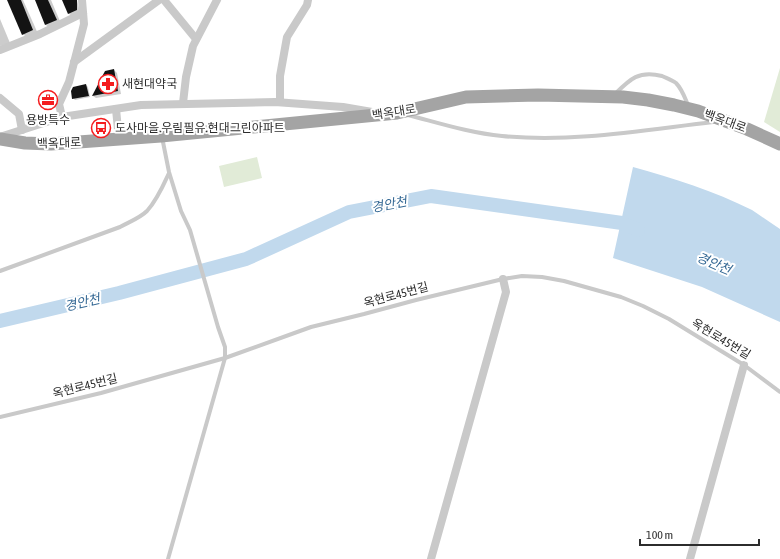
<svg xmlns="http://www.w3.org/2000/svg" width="780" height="559" font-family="'Asap Condensed','Noto Sans KR',sans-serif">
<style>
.green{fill:#e1ebd7}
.water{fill:#c1d9ed}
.shadow{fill:#0003}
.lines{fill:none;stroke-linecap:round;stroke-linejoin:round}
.river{stroke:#c1d9ed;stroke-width:14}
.building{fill:#131313}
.service{stroke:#c9c9c9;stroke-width:4}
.minor{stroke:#c9c9c9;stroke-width:8}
.primary{stroke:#a4a4a4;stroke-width:13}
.labels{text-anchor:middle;stroke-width:4;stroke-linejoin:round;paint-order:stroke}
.poi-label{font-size:12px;fill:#2c2c2c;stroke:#fff;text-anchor:start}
.street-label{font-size:12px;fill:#2c2c2c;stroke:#fff}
.water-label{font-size:13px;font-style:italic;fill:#346894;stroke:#fff}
</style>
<rect width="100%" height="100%" fill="#fff"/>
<!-- green -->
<g class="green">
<path d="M 780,68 L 780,132 L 764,122 Z"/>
<path d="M 257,157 L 262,178 L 224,187 L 219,166 Z"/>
</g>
<!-- water -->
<path class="water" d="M 633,167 C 673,178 714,191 752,210 C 761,216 771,223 780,229 L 780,322 L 702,287 L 613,258 Z"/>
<!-- shadow -->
<g class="shadow">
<path d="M 8,0 L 23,0 L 39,36 L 29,40 L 23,34 Z"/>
<path d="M 36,0 L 51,0 L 62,26 L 52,30 L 46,25 Z"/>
<path d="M 63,0 L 77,0 L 80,12 L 72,16 L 69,14 Z"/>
<path d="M 0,19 L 10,43 L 0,46 Z"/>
<path d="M 114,70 L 117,73 L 121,94 L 96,98 L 93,96 Z"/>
<path d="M 86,85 L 88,87 L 90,97 L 75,100 L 73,98 Z"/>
</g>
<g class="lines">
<!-- river -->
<path class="river" d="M 0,321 L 119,293 L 246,259 L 349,212 L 431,196 L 622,223 L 638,230"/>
</g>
<!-- building -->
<g class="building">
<path d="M 7,0 L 21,0 L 33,30 L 22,35 Z"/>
<path d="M 35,0 L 48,0 L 57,20 L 45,25 Z"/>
<path d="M 62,0 L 77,0 L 77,10 L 68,14 Z"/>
<path d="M 114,69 L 118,91 L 92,96 L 105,71 Z"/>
<path d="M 86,84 L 89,96 L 72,99 L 71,91 L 73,87 Z"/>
</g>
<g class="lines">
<!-- service -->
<g class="service">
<path d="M 615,94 C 630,79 639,70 662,76 C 666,78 672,80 676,83 C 682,89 685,98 688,105"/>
<path d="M 408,115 C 439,123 470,133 502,136 C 573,143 644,130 713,122"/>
<path d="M 162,137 L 169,172 L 181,211 L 190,230 L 218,327 L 225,347 L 225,358 L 168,559"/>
<path d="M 0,271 L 120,227 C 129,222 140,218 147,211 C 157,200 163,186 169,173"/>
<path d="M 0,417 L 101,393 L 225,358 L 311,327 L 364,314 L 416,300 L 503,279 L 522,276 L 542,277 L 564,281 L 621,297 L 643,306 L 669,319 L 744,365 L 780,392"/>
</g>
<!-- minor -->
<g class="minor">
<path d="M 164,0 L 196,39"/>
<path d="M 0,50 L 40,34 L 83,13"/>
<path d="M 74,62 L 159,0"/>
<path d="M 0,98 L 19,114 L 22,130"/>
<path d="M 280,102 L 280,76 L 287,37 L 307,5 L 308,0"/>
<path d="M 183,103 L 186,77 L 193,46 L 217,0"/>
<path d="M 116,109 L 119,140"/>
<path d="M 62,117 L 59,104 L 69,82 L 84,24 L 82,0"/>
<path d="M 0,137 L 62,117 L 141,105 L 275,102 L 343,107 L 372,112"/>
<path d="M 431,559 L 506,292 L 503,279"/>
<path d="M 690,559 L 744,365"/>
</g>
<!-- primary -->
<path class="primary" d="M 0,139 L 25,143 L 51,144 L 161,136 L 397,113 L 466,97 L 538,95 L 623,97 L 648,100 L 674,105 L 698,111 L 747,129 L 780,144"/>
</g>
<!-- icons -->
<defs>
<g id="pharmacy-ring" transform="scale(1)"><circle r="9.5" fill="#fff" stroke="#f41d1f" stroke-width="1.5"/><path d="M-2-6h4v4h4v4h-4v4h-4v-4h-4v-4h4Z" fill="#f41d1f"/></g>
<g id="office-ring" transform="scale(1)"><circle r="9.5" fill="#fff" stroke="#f41d1f" stroke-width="1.5"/><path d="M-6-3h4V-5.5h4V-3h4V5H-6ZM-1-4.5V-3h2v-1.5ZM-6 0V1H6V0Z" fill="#f41d1f"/></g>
<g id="bus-ring" transform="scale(1)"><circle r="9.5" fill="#fff" stroke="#f41d1f" stroke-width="1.5"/><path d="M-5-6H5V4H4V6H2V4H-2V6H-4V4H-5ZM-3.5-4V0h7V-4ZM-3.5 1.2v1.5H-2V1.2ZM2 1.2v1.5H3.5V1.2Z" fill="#f41d1f"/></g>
</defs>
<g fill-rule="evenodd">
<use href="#pharmacy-ring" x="108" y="84"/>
<use href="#office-ring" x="48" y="100"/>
<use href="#bus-ring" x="101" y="128"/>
</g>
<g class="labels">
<!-- poi labels -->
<g class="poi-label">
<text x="122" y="88">새현대약국</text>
<text x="48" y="124" text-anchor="middle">용방특수</text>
<text x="115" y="132">도사마을.우림필유.현대그린아파트</text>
</g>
<!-- street labels -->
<g class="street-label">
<text transform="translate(394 112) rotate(-9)" y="4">백옥대로</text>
<text transform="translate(725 121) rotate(20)" y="4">백옥대로</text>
<text transform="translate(59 143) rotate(-2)" y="4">백옥대로</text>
<text transform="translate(396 295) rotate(-15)" y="4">옥현로45번길</text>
<text transform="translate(721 339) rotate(31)" y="4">옥현로45번길</text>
<text transform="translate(85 386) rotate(-14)" y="4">옥현로45번길</text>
</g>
<!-- water labels -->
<g class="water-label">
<text transform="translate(389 204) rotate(-11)" y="5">경안천</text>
<text transform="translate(714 263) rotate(23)" y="5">경안천</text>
<text transform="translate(82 302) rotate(-13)" y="5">경안천</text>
</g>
</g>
<!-- scale -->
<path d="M640 539v6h119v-6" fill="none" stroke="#2c2c2c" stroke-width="2"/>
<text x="646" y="539" font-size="12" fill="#2c2c2c" stroke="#ffffff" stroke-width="3" paint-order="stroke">100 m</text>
</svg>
